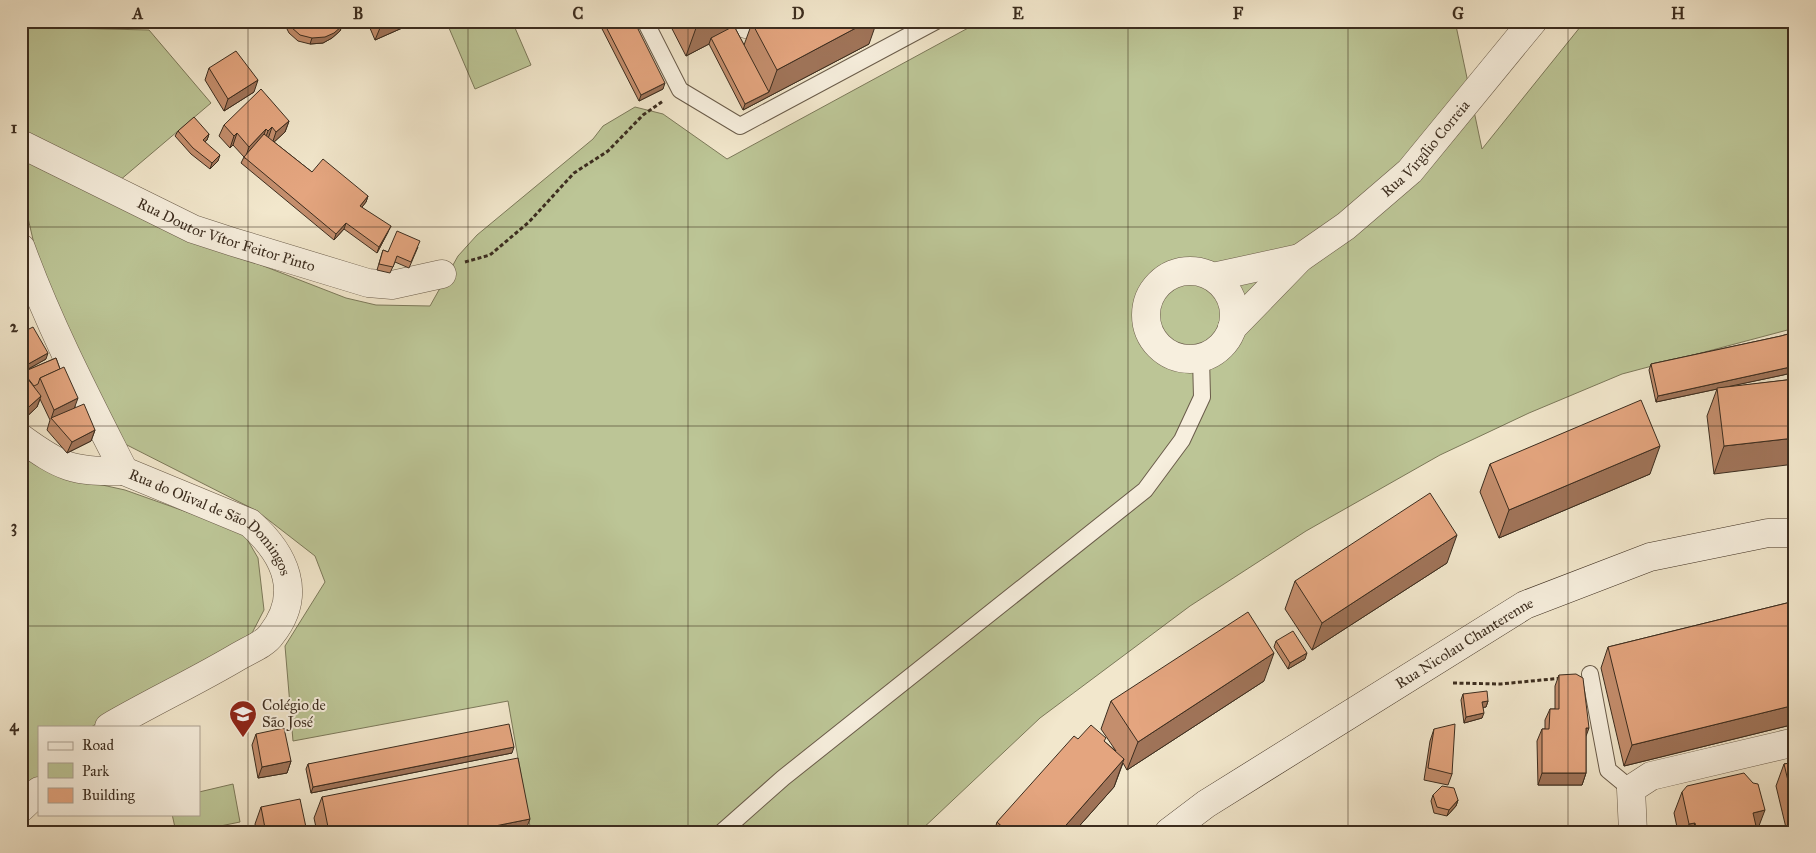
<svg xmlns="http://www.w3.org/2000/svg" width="1816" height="853" font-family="'IM FELL Great Primer',serif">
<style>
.green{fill:#bcc596;stroke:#7c795a}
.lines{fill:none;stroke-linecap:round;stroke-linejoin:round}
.lane-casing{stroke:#6a5c4a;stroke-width:18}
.street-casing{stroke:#6a5c4a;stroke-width:29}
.secondary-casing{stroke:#3c2d1f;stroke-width:29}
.path{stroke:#3c2d1f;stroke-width:3;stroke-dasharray:4 2.5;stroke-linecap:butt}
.lane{stroke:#f7efde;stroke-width:16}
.street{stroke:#f7efde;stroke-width:28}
.secondary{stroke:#f7efde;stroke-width:28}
.wall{fill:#c48e6d;stroke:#3c2d1f}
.shaded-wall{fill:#a07459;stroke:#3c2d1f}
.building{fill:#e4a57f;stroke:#3c2d1f}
.grid{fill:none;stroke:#3c2d1f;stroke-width:1;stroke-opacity:0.55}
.labels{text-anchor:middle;stroke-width:4;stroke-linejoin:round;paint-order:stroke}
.street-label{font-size:15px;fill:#3c2d1f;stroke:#f7efde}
.poi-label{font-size:15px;fill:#3c2d1f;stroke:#f7efde;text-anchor:start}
.neatline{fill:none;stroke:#3c2d1f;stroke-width:2}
.grid-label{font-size:16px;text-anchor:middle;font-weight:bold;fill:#3c2d1f}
</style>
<rect width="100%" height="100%" fill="#f2e7cc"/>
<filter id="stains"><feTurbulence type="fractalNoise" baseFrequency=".004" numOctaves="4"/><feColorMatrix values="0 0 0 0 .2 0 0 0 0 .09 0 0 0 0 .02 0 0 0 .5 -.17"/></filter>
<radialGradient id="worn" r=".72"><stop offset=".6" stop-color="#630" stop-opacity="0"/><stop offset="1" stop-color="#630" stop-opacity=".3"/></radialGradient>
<!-- green -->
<g class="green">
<path d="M 446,21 L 512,21 L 531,65 L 475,89 Z"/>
<path d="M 981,21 L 1455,21 L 1482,149 L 1585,21 L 1795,21 L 1795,328 L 1622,374 L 1529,413 L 1440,455 L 1306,531 L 1190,606 L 1040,718 L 919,832 L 531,832 L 508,701 L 293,741 L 285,646 L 325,582 L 315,556 L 257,511 L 125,444 L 89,380 L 38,261 L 21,188 L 21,159 L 248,260 L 346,298 L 376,305 L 430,306 L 458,256 L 477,235 L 593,139 L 603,126 L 635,107 L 663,114 L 727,159 Z"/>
<path d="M 21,27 L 149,30 L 211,103 L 119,181 L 39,142 L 23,126 Z"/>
<path d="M 21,448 L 66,477 L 125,490 L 243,532 L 258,558 L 264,610 L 252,633 L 91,727 L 39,727 L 39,778 L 21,795 Z"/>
<path d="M 233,784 L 240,822 L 191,832 L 176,832 L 172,814 L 199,814 L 199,792 Z"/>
</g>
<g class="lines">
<!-- lane casing -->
<g class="lane-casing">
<g id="lane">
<path d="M 645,21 L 680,90 L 740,126 L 936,21"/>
<path d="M 1590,674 L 1608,770 L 1631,789"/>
<path d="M 722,832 L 783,778 L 1145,490 L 1182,440 L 1202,397 L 1201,358"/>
</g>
</g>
<!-- street casing -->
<g class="street-casing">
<g id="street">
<path d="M 744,21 L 746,24 L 751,21"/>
<path id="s1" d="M 21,144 L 193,229 L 233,242 L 368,283 L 392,285 L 442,274"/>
<path id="s2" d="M 21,248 C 49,325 87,398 124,471 L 250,523 C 285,554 304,594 271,635 C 265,644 249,650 239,656 C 197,681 152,702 109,727"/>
<circle cx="1190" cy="315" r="44"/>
<path d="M 1213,277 L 1300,258"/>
<path id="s3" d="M 1232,328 L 1300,258 L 1346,226 L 1410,171 L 1533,21"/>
<path d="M 21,438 C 62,468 73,472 124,471"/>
<path d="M 21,808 L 39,791"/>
<path d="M 1633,832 L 1631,789 L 1651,776 L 1795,742"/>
</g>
</g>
<!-- secondary casing -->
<g class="secondary-casing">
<g id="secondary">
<path id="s4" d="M 1169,832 L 1206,804 L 1525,605 L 1650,557 L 1768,533 L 1795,533"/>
</g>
</g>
<!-- path -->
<g class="path">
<path d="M 465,262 L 490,255 L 529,222 L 574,173 L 608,151 L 643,115 L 663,101"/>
<path d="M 1453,683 L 1501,684 L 1562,678"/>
</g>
<!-- lane -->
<use href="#lane" class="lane"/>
<!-- street -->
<use href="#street" class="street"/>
<!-- secondary -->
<use href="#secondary" class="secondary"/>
</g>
<!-- wall -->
<g class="wall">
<path d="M 283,21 L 344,21 L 340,31 L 332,38 L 323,43 L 310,44 L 298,41 L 289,33 Z"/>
<path d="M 367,21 L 418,21 L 375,40 Z"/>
<path d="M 598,21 L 634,21 L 663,89 L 639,101 Z"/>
<path d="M 668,21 L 736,21 L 734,26 L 744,45 L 752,23 L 869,44 L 743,110 L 709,44 L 686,56 Z"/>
<path d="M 209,68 L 254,92 L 224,111 L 205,80 Z"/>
<path d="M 289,121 L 285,132 L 274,142 L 312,172 L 368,196 L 366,202 L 362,207 L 388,232 L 377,253 L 344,229 L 334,240 L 241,163 L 244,157 L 233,145 L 230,148 L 219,136 L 224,125 Z"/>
<path d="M 178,131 L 209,134 L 207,140 L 205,142 L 218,161 L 210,169 L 191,154 L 175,136 Z"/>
<path d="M 418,247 L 409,268 L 395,262 L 390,273 L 377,270 L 383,250 L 388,252 Z"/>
<path d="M 1795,332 L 1795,372 L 1783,375 L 1721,388 L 1795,379 L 1714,474 L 1707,416 L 1717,389 L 1656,402 L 1649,370 L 1651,364 L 1781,336 Z"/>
<path d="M 21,333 L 46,359 L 23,372 L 56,358 L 74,408 L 95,430 L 91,441 L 67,453 L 47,430 L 50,420 L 40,399 L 37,407 L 21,422 Z"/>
<path d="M 1490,464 L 1650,474 L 1499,538 L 1480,492 Z"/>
<path d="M 1447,563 L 1312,650 L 1285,609 L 1295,581 Z"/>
<path d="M 1795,601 L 1795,724 L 1624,766 L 1601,668 L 1608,647 Z"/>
<path d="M 1276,641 L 1305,659 L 1288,669 L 1274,647 Z"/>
<path d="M 1559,675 L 1586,737 L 1586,773 L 1582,785 L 1538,785 L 1537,741 L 1542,729 L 1545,729 L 1545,720 L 1550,709 L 1555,709 L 1555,686 Z"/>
<path d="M 1264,681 L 1127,770 L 1123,763 L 1114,787 L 1074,832 L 994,832 L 997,822 L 1078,739 L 1105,742 L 1116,751 L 1101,729 L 1111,701 Z"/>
<path d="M 1463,694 L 1488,701 L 1486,707 L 1483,707 L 1482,718 L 1464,723 L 1461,700 Z"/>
<path d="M 1434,729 L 1452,774 L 1448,785 L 1424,780 L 1430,741 Z"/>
<path d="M 256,734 L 291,761 L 287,773 L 258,778 L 252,745 Z"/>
<path d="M 512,753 L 311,793 L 306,769 L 308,764 Z"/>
<path d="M 1795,762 L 1795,830 L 1787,832 L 1776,786 L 1784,764 Z"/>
<path d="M 1682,792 L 1757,831 L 1678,832 L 1674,813 Z"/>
<path d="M 1433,795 L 1458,800 L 1456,806 L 1447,816 L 1434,813 L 1431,801 Z"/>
<path d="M 322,797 L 525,832 L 317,832 L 314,818 Z"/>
<path d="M 261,807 L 307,832 L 256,830 L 255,824 Z"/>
</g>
<!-- shaded-wall -->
<g class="shaded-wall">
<path d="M 344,21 L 340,31 L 332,38 L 323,43 L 310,44 L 312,38 Z"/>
<path d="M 396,21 L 418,21 L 375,40 L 380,28 Z"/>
<path d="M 709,21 L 736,21 L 732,32 L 711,38 L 709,44 L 686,56 L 696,28 Z"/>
<path d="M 869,21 L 877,21 L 869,44 L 743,110 L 745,104 L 769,92 L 777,70 Z"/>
<path d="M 258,80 L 254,92 L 224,111 L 228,99 Z"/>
<path d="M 665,83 L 663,89 L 639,101 L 641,95 Z"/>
<path d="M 289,121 L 285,132 L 272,144 L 276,132 Z"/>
<path d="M 272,127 L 268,139 L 264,142 L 268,131 Z"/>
<path d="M 266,129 L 262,140 L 245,159 L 249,147 Z"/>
<path d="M 237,133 L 233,145 L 230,148 L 234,136 Z"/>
<path d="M 209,134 L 207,140 L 201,145 L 203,140 Z"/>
<path d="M 220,155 L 218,161 L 210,169 L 212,163 Z"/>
<path d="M 368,196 L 366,202 L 358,212 L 360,206 Z"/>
<path d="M 346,223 L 344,229 L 334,240 L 336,234 Z"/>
<path d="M 391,226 L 388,232 L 377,253 L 379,247 Z"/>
<path d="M 48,353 L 46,359 L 21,373 L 23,367 Z"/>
<path d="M 1795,366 L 1795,372 L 1783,375 L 1656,402 L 1658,396 Z"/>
<path d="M 41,396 L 37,407 L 21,422 L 21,414 Z"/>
<path d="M 78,398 L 74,409 L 51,419 L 54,410 Z"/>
<path d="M 95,430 L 91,441 L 67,453 L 72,442 Z"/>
<path d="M 1795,438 L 1795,464 L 1714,474 L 1724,446 Z"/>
<path d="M 1660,446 L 1650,474 L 1499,538 L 1509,510 Z"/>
<path d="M 1457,535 L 1447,563 L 1312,650 L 1322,623 Z"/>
<path d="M 1274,653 L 1264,681 L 1127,770 L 1138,742 Z"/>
<path d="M 1307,653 L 1305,659 L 1288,669 L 1290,663 Z"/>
<path d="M 1488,701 L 1486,707 L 1480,708 L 1482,702 Z"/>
<path d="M 1795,705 L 1795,724 L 1624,766 L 1632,745 Z"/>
<path d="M 1484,713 L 1482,718 L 1464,723 L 1466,717 Z"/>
<path d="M 1586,728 L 1589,728 L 1585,739 Z"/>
<path d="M 514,747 L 512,753 L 311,793 L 313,787 Z"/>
<path d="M 1124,759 L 1114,787 L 1074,832 L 1060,832 Z"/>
<path d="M 291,761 L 287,773 L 258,778 L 262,767 Z"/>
<path d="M 1542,773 L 1586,773 L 1582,785 L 1538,785 Z"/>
<path d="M 1458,800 L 1456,806 L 1447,816 L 1449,810 Z"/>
<path d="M 1765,810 L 1757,831 L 1729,832 L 1753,813 Z"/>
<path d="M 1795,811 L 1795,830 L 1787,832 Z"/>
<path d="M 530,819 L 525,832 L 465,832 Z"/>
<path d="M 1695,823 L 1692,832 L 1686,832 L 1689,824 Z"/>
</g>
<!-- building -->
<g class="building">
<path d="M 288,21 L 343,21 L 342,26 L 334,33 L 325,37 L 312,38 L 300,35 L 291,27 Z"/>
<path d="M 377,21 L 396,21 L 380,28 Z"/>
<path d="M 603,21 L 634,21 L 665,83 L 641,95 Z"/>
<path d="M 692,21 L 709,21 L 696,28 Z"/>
<path d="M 754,21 L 869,21 L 777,70 L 752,23 Z"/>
<path d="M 734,26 L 769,92 L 745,104 L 711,38 Z"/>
<path d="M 236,51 L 258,80 L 228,99 L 209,68 Z"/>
<path d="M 261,89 L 289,121 L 276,132 L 272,127 L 268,131 L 266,129 L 249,147 L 237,133 L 234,136 L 224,125 Z"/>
<path d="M 194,117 L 209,134 L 203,140 L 220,155 L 212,163 L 193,148 L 178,131 Z"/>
<path d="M 264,134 L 312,172 L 323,159 L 368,196 L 360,206 L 391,226 L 379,247 L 346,223 L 336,234 L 244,157 Z"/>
<path d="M 397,231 L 420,241 L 411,262 L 397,256 L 393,267 L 379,264 L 383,250 L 388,252 Z"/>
<path d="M 33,327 L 48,353 L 23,367 L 21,363 L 21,333 Z"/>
<path d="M 1795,332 L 1795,366 L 1658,396 L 1651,364 L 1781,336 Z"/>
<path d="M 56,358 L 60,369 L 40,378 L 38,384 L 34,386 L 23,372 Z"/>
<path d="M 64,367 L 78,398 L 54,410 L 40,378 Z"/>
<path d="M 21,370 L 41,396 L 21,414 Z"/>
<path d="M 1795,379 L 1795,438 L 1724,446 L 1717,388 Z"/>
<path d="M 1641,400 L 1660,446 L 1509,510 L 1490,464 Z"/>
<path d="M 84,404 L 95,430 L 72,442 L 51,418 Z"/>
<path d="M 1430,493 L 1457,535 L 1322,623 L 1295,581 Z"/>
<path d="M 1795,601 L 1795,705 L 1632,745 L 1608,647 Z"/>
<path d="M 1248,612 L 1274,653 L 1138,742 L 1111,701 Z"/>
<path d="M 1293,631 L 1307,653 L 1290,663 L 1276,641 Z"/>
<path d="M 1576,674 L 1583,678 L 1589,728 L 1586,728 L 1586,773 L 1542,773 L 1542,729 L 1549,729 L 1550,709 L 1559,709 L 1559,675 Z"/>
<path d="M 1487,691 L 1488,701 L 1482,702 L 1484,713 L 1466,717 L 1463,694 Z"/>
<path d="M 509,724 L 514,747 L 313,787 L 308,764 Z"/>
<path d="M 1455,724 L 1452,774 L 1428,768 L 1434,729 Z"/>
<path d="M 1091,725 L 1106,738 L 1104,741 L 1124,759 L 1060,832 L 1008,832 L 997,822 L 1074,736 L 1078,739 Z"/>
<path d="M 284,728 L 291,761 L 262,767 L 256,734 Z"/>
<path d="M 518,758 L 530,819 L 465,832 L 329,832 L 322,797 Z"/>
<path d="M 1795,762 L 1795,810 L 1784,764 Z"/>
<path d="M 1744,773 L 1753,783 L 1758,784 L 1765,810 L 1753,813 L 1756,826 L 1729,832 L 1697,832 L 1695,823 L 1689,824 L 1682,792 L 1687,786 Z"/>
<path d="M 1442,786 L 1454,788 L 1458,800 L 1449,810 L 1437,807 L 1433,795 Z"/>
<path d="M 300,799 L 307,832 L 245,832 L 265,828 L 261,807 Z"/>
<path d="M 1231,826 L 1235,832 L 1224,832 Z"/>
</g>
<!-- grid -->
<path class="grid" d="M 248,21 L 248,832M 468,21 L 468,832M 688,21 L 688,832M 908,21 L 908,832M 1128,21 L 1128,832M 1348,21 L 1348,832M 1568,21 L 1568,832M 21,227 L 1795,227M 21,426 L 1795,426M 21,626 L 1795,626"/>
<!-- icons -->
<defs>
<g id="school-pin" transform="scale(1.4375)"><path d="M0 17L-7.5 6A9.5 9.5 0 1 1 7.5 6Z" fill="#8f2418" stroke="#f7efde"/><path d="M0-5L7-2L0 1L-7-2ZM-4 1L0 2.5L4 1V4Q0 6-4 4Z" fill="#fff"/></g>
</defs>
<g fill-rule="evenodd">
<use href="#school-pin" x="243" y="714"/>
</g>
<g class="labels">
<!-- street labels -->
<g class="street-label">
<text dy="5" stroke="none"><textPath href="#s3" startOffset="265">Rua Virgílio Correia</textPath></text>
<text dy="5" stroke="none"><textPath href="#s1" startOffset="225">Rua Doutor Vítor Feitor Pinto</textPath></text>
<text dy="5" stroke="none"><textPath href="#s2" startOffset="349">Rua do Olival de São Domingos</textPath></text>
<text dy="5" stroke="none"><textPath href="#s4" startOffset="351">Rua Nicolau Chanterenne</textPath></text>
</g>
<!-- poi labels -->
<g class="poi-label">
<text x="262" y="710">Colégio de<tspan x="262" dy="17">São José</tspan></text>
</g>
</g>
<!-- margin -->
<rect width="1816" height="853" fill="none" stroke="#f2e7cc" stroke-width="55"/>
<!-- legend -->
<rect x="38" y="726" width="162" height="90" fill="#f7efde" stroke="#aca192"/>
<rect x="48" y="742" width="25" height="8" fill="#f7efde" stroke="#aca192"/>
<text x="82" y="750" font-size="15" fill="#3c2d1f">Road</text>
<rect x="48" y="763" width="25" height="15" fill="#bcc596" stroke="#aca192"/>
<text x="82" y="776" font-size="15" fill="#3c2d1f">Park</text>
<rect x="48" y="788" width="25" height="15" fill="#e4a57f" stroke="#aca192"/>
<text x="82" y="800" font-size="15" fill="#3c2d1f">Building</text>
<rect x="28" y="28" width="1760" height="798" class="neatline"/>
<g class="grid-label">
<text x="138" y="19">A</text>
<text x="358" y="19">B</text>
<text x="578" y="19">C</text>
<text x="798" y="19">D</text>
<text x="1018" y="19">E</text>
<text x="1238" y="19">F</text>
<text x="1458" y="19">G</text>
<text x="1678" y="19">H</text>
<text x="14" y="133">1</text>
<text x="14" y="332">2</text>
<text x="14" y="532">3</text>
<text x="14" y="731">4</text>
</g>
<rect width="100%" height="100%" filter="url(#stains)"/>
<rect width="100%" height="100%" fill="url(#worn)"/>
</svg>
